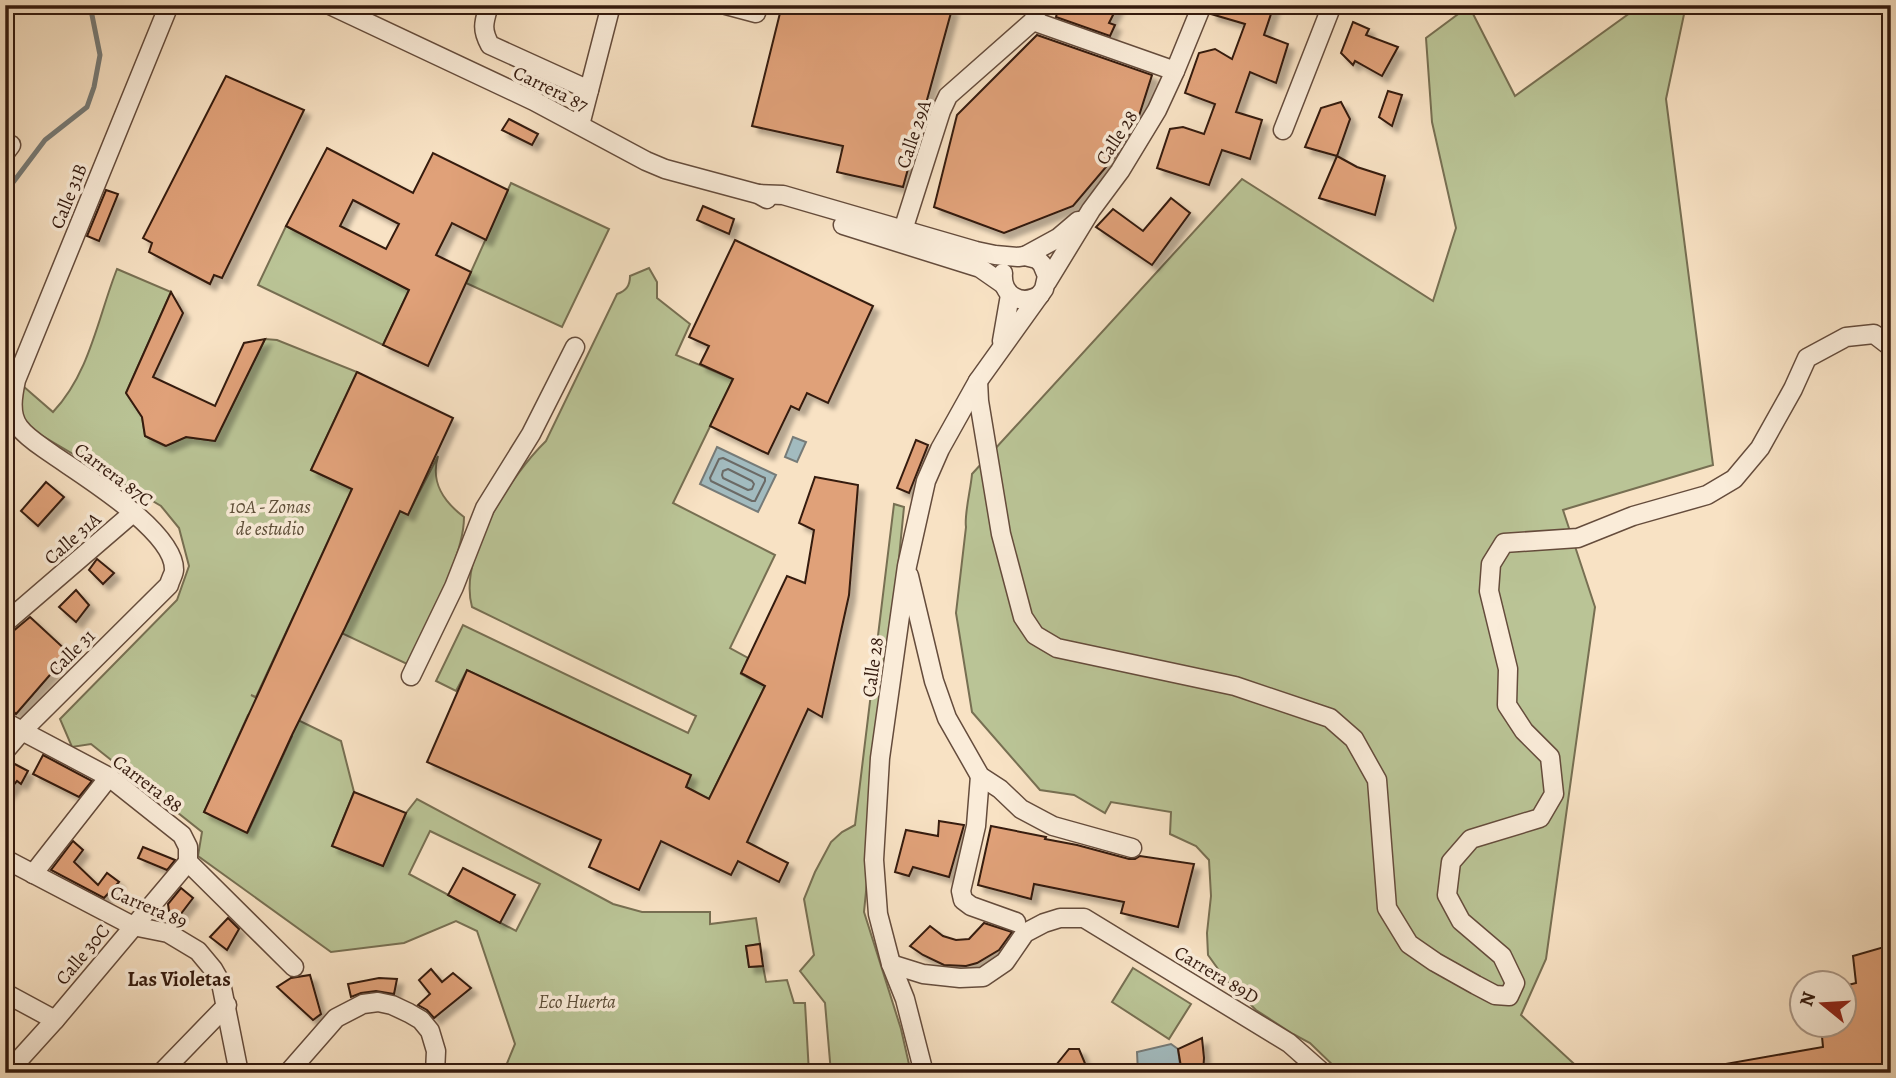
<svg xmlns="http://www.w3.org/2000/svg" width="1896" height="1078" font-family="Alegreya,serif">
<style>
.green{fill:#bac496;stroke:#776f52;stroke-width:2;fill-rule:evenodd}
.water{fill:#a2bbbf;stroke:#767b78;stroke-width:2}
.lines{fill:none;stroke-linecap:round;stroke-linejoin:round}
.shore{stroke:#6b6a66;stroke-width:2}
.stream{stroke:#767b78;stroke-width:5}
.building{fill:#e0a179;stroke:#341a0e;stroke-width:2;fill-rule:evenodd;filter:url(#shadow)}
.minor-casing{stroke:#654c3c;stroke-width:21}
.minor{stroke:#faecd9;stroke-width:18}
.labels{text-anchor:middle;stroke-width:7;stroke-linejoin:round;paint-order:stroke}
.street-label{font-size:19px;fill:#341a0e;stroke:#faecd9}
.park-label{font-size:19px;font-style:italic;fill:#5c4d37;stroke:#faecd9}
.neighbourhood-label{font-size:21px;font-weight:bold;fill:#341a0e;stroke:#faecd9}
</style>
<defs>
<filter id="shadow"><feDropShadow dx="6" dy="6" stdDeviation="2" flood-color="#0004"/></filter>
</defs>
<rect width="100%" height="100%" fill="#f8e2c4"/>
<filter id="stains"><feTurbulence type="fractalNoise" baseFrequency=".00286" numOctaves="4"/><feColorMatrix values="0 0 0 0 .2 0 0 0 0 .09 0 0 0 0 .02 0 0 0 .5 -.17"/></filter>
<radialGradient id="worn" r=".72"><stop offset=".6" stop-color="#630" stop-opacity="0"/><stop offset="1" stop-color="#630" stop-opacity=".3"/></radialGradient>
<!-- green -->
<g class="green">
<path d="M 1641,5 L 1686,5 L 1666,99 L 1713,465 L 1563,510 L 1595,607 L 1546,959 L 1521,1015 L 1584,1073 L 1341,1073 L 1310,1043 L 1293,1034 L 1256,1010 L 1226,980 L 1208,955 L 1207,933 L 1211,896 L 1209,860 L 1196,846 L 1170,834 L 1171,812 L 1111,802 L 1105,813 L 1074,795 L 1040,790 L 972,712 L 956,613 L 966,527 C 964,515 971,488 972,474 L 1242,179 L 1433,301 L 1456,228 L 1432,122 L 1426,38 L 1469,6 L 1515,96 Z"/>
<path d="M 511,183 L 609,229 L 562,327 L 466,283 Z"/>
<path d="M 286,226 L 409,290 L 383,345 L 258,285 Z"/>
<path d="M 649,268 L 657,282 L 657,298 L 690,324 L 676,355 L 733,379 L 673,503 L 775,555 L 730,648 L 748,658 L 741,674 L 765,686 L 709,799 L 686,787 L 690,775 L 467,670 L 456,691 L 436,681 L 463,625 L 688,733 L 696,716 L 472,607 C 458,556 511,475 546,441 L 617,294 C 626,291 630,286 630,276 Z"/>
<path d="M 117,269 L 171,292 L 126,393 L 142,417 L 145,436 L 165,446 L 186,437 L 215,441 L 265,339 L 277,340 L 357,372 L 311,470 L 352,489 L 301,600 L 308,603 L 295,613 L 256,697 L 251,695 L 262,701 L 248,715 L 204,812 L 248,832 L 292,736 L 292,717 L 341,741 L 354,792 L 332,846 L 383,866 L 406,813 L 417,799 L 613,904 L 642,912 L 710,912 L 710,924 L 756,918 L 760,944 L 746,946 L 749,967 L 763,966 L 766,982 L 787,980 L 794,1003 L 805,1003 L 809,1073 L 503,1073 L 515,1044 L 477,931 L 456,921 L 404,943 L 331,952 L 198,856 L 202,832 L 91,744 L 72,747 L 60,719 L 177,600 L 189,566 L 179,528 L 161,506 L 29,428 L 21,413 L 23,386 L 53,412 C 90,373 98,317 117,269 ZM 430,831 L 540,884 L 516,931 L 409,874 Z"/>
<path d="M 438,456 C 430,483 444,502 464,517 C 464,559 425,625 407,664 L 335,630 L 348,622 L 400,511 L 408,514 Z"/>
<path d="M 894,504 L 904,507 L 864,912 L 901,1029 L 911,1073 L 831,1073 L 825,1003 L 800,971 L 814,955 L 804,899 L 815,872 L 831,842 L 842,832 L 855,825 Z"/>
<path d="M 1133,968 L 1191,1004 L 1169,1039 L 1112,1002 Z"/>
</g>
<!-- water -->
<g class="water">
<path d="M 793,437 L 806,442 L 797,462 L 785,457 Z"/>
<path d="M 717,447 L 776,475 L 758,512 L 700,484 Z"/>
<path d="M 1171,1044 L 1178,1049 L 1181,1073 L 1138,1073 L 1137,1052 Z"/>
</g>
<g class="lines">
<!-- shore -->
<g class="shore">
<path d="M 723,458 L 765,478 L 765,481 L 755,501 L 752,501 L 711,481 L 710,478 L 719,459 Z"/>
<path d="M 728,469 L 752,481 L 754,484 L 752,489 L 748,490 L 723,478 L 722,475 L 723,471 Z"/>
</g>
<!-- stream -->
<path class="stream" d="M 5,193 L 45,140 L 87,107 L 94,87 L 100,55 L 90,5"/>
</g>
<!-- building -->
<g class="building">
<path d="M 782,5 L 941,5 L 952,9 L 903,187 L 837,172 L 843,146 L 752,126 Z"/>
<path d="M 1059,5 L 1118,5 L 1109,23 L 1115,25 L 1110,36 L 1056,17 Z"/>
<path d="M 1213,5 L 1274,5 L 1264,35 L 1288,44 L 1276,83 L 1250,72 L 1236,112 L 1262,120 L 1250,159 L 1222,150 L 1209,185 L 1157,168 L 1170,129 L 1183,127 L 1204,134 L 1215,104 L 1185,93 L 1199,53 L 1215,49 L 1232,59 L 1245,24 L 1211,14 Z"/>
<path d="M 1353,22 L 1369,29 L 1366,35 L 1398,47 L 1382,76 L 1355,61 L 1353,65 L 1341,53 Z"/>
<path d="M 1037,35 L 1152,75 L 1137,122 L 1117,154 L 1073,206 L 1004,233 L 934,207 L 957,115 Z"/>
<path d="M 226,76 L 304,110 L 222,278 L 214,275 L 210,284 L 149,252 L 152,243 L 143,238 Z"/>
<path d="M 1388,91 L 1402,95 L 1392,126 L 1379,117 Z"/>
<path d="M 1341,102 L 1350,119 L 1337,156 L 1305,147 L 1321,108 Z"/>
<path d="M 509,119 L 538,134 L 532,145 L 502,130 Z"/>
<path d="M 327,148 L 413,193 L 433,153 L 508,190 L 486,240 L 452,223 L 436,255 L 471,272 L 428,366 L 383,345 L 409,290 L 286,226 ZM 353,200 L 399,224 L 386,249 L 340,226 Z"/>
<path d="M 1337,156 L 1357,167 L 1385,176 L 1375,215 L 1319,198 Z"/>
<path d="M 106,190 L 118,194 L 99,241 L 87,236 Z"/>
<path d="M 1171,198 L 1190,213 L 1152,265 L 1096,227 L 1113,209 L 1143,231 Z"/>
<path d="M 703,206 L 734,219 L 729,234 L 697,220 Z"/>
<path d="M 735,240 L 873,306 L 828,403 L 807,393 L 799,410 L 791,406 L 768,454 L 710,426 L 733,379 L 700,364 L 709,346 L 689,337 Z"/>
<path d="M 171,292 L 183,313 L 153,377 L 215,406 L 244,343 L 265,339 L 215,441 L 186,437 L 166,446 L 145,436 L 142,417 L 126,393 Z"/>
<path d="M 357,372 L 453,418 L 408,515 L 400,511 L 345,628 L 292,735 L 247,833 L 204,812 L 352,489 L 311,470 Z"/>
<path d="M 916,440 L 928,445 L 909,493 L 897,488 Z"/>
<path d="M 815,477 L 858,485 L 849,595 L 822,717 L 808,709 L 747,842 L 788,863 L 779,882 L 738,861 L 731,875 L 661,841 L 639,890 L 589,867 L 601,840 L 427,762 L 467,670 L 691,775 L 686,787 L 709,799 L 765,686 L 741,673 L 787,576 L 805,583 L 814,530 L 799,523 Z"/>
<path d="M 46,482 L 64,497 L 38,526 L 21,511 Z"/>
<path d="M 97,559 L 114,573 L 103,584 L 89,570 Z"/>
<path d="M 76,590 L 89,605 L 76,622 L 59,607 Z"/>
<path d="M 30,617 L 69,653 L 16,714 L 5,703 L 5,634 L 12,632 Z"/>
<path d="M 43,755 L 92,781 L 79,797 L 33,774 Z"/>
<path d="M 9,761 L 28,771 L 21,784 L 17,781 L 5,796 L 5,762 Z"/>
<path d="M 354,792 L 406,813 L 383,866 L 332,846 Z"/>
<path d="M 939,821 L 964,825 L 949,877 L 913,867 L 909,876 L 895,872 L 906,830 L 938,836 Z"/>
<path d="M 991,826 L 1046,837 L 1045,839 L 1077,845 L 1129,859 L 1135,859 L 1140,856 L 1194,864 L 1178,927 L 1121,913 L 1124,902 L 1034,884 L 1031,899 L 978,885 Z"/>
<path d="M 73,841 L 83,850 L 74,862 L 98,885 L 107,873 L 119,882 L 104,898 L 51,870 Z"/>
<path d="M 143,847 L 175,860 L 167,870 L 138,858 Z"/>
<path d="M 463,868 L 515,895 L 500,923 L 448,895 Z"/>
<path d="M 181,888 L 193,898 L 180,915 L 169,911 L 168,904 Z"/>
<path d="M 228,918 L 239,929 L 227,950 L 210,937 Z"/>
<path d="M 984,923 L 1012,932 L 999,950 L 977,963 L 966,966 L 944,965 L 923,955 L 910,946 L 930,926 L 943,936 L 956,940 L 969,939 Z"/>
<path d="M 760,944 L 763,966 L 749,967 L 746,946 Z"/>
<path d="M 1891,945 L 1891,1073 L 1715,1073 L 1714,1066 L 1823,1047 L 1821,1026 L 1844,1026 L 1844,986 L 1856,983 L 1853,956 Z"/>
<path d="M 431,969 L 442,982 L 453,973 L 471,988 L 434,1018 L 427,1010 L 418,1005 L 430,994 L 419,980 Z"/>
<path d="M 310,975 L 321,1014 L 313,1020 L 277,987 L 291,978 Z"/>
<path d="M 379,978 L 397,979 L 394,994 L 376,991 L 361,993 L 351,997 L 348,984 Z"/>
<path d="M 1202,1038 L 1204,1058 L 1203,1073 L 1182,1073 L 1178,1049 Z"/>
<path d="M 1069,1049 L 1079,1049 L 1089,1073 L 1055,1073 L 1057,1064 Z"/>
</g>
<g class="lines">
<!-- minor casing -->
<g class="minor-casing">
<g id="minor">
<path d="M 330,5 L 534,101 L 646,161 L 665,169 L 758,194 L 767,199"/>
<path d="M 489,5 C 484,22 481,29 490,45 L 589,90"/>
<path d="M 726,5 L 756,13"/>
<path d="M 1033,21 L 1175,71"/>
<path d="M 580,125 L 611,5"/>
<path d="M 1283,130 L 1332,5"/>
<path d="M 5,153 L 11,145"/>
<path d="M 758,194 L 783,195 L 976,251 L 995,255 L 1018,257 L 1025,256 L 1037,259 L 1042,264 L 1047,276 L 1044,289 L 978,381 L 940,449 L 926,481 L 907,566 L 880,758 L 874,860 L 878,914 L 891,964 L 905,999 L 924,1073"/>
<path d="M 843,225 L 980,268 L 1003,284"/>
<path d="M 903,230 L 941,111 L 948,96 L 1033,21 L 1039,5"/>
<path d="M 1025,256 L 1058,238 L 1078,221"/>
<path d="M 1003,273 C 1001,295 1021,307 1040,295"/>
<path d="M 1047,282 L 1091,210 L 1120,171 L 1157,110 L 1175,71 L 1202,5"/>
<path d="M 1002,341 L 1010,295"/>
<path d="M 978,381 L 979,401 L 1001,534 L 1023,617 L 1035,635 L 1057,648 L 1235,686 L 1330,718 L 1354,739 L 1377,780 L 1387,908 L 1409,944 L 1435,962 L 1476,985 L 1495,995 L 1509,996 L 1515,983 L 1502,956 L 1461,921 L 1447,895 L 1451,862 L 1471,839 L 1540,818 L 1554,794 L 1550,757 L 1524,731 L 1507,705 L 1508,669 L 1489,591 L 1491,564 L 1504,543 L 1578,538 L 1633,516 L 1707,495 L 1734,479 L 1760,448 L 1793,389 L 1807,358 L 1846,337 L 1874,334 L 1891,347"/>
<path d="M 909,576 L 934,681 L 947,718 L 980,776 L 1000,789 L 1021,809 L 1053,826 L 1132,848"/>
<path d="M 5,623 L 134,512"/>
<path d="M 411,676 L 454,587 L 485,508 L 531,434 L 575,347"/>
<path d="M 5,722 L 109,777 L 182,835 L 188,847 L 188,862 L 294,967"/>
<path d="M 5,751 L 22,731 L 169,585 C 170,580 174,574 174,570 C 175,531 82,475 52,454 C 41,446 27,438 19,427 C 9,414 13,394 16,380 L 169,5"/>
<path d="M 980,776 L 976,826 L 961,891 L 963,900 L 971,906 L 1016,922"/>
<path d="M 5,859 L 133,926 L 168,933 L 198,951 L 213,969 L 221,983 L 239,1073"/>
<path d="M 33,874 L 109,777"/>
<path d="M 891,964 L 923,974 L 960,978 L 983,977 L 1005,962 L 1025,933 L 1044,923 L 1060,918 L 1084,918 L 1289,1043 L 1323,1073"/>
<path d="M 5,993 L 55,1020"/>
<path d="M 7,1073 L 55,1020 L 188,862"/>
<path d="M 161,1073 L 227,1005"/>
<path d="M 288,1073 L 336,1018 L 363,1004 L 378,1002 L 392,1005 L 409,1013 L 421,1020 L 430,1031 L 436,1051 L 435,1073"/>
</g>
</g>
<!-- minor -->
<use href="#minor" class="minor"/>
</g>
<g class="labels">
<!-- street labels -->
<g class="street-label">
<text transform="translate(551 88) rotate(26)" y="7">Carrera 87</text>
<text transform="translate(913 134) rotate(-71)" y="7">Calle 29A</text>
<text transform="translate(1116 137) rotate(-57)" y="7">Calle 28</text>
<text transform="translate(68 196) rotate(-68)" y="7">Calle 31B</text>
<text transform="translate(114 474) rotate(37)" y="7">Carrera 87C</text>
<text transform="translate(72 538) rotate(-41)" y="7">Calle 31A</text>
<text transform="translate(71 652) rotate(-45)" y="7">Calle 31</text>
<text transform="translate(872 667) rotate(-82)" y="7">Calle 28</text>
<text transform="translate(148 783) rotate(37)" y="7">Carrera 88</text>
<text transform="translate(149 906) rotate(23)" y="7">Carrera 89</text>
<text transform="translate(82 954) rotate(-50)" y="7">Calle 30C</text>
<text transform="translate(1217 974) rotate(31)" y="7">Carrera 89D</text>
</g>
<!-- park labels -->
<g class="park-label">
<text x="270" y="513">10A - Zonas<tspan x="270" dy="22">de estudio</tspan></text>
<text x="577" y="1008">Eco Huerta</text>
</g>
<!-- neighbourhood labels -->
<g class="neighbourhood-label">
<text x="179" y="986">Las Violetas</text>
</g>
</g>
<!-- margin -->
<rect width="1896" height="1078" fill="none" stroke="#f8e2c4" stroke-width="28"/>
<rect x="7" y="7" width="1882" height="1064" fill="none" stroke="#341a0e" stroke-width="3.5"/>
<rect x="14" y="14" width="1868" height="1050" fill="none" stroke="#341a0e" stroke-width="2"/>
<!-- north arrow -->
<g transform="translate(1823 1004) rotate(288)"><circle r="33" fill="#faecd9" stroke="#ab9888" stroke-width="2"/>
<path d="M0-5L12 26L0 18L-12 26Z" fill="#8f2418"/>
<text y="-10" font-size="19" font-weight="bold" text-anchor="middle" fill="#341a0e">N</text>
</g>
<rect width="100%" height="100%" filter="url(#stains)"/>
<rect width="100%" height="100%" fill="url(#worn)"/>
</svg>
